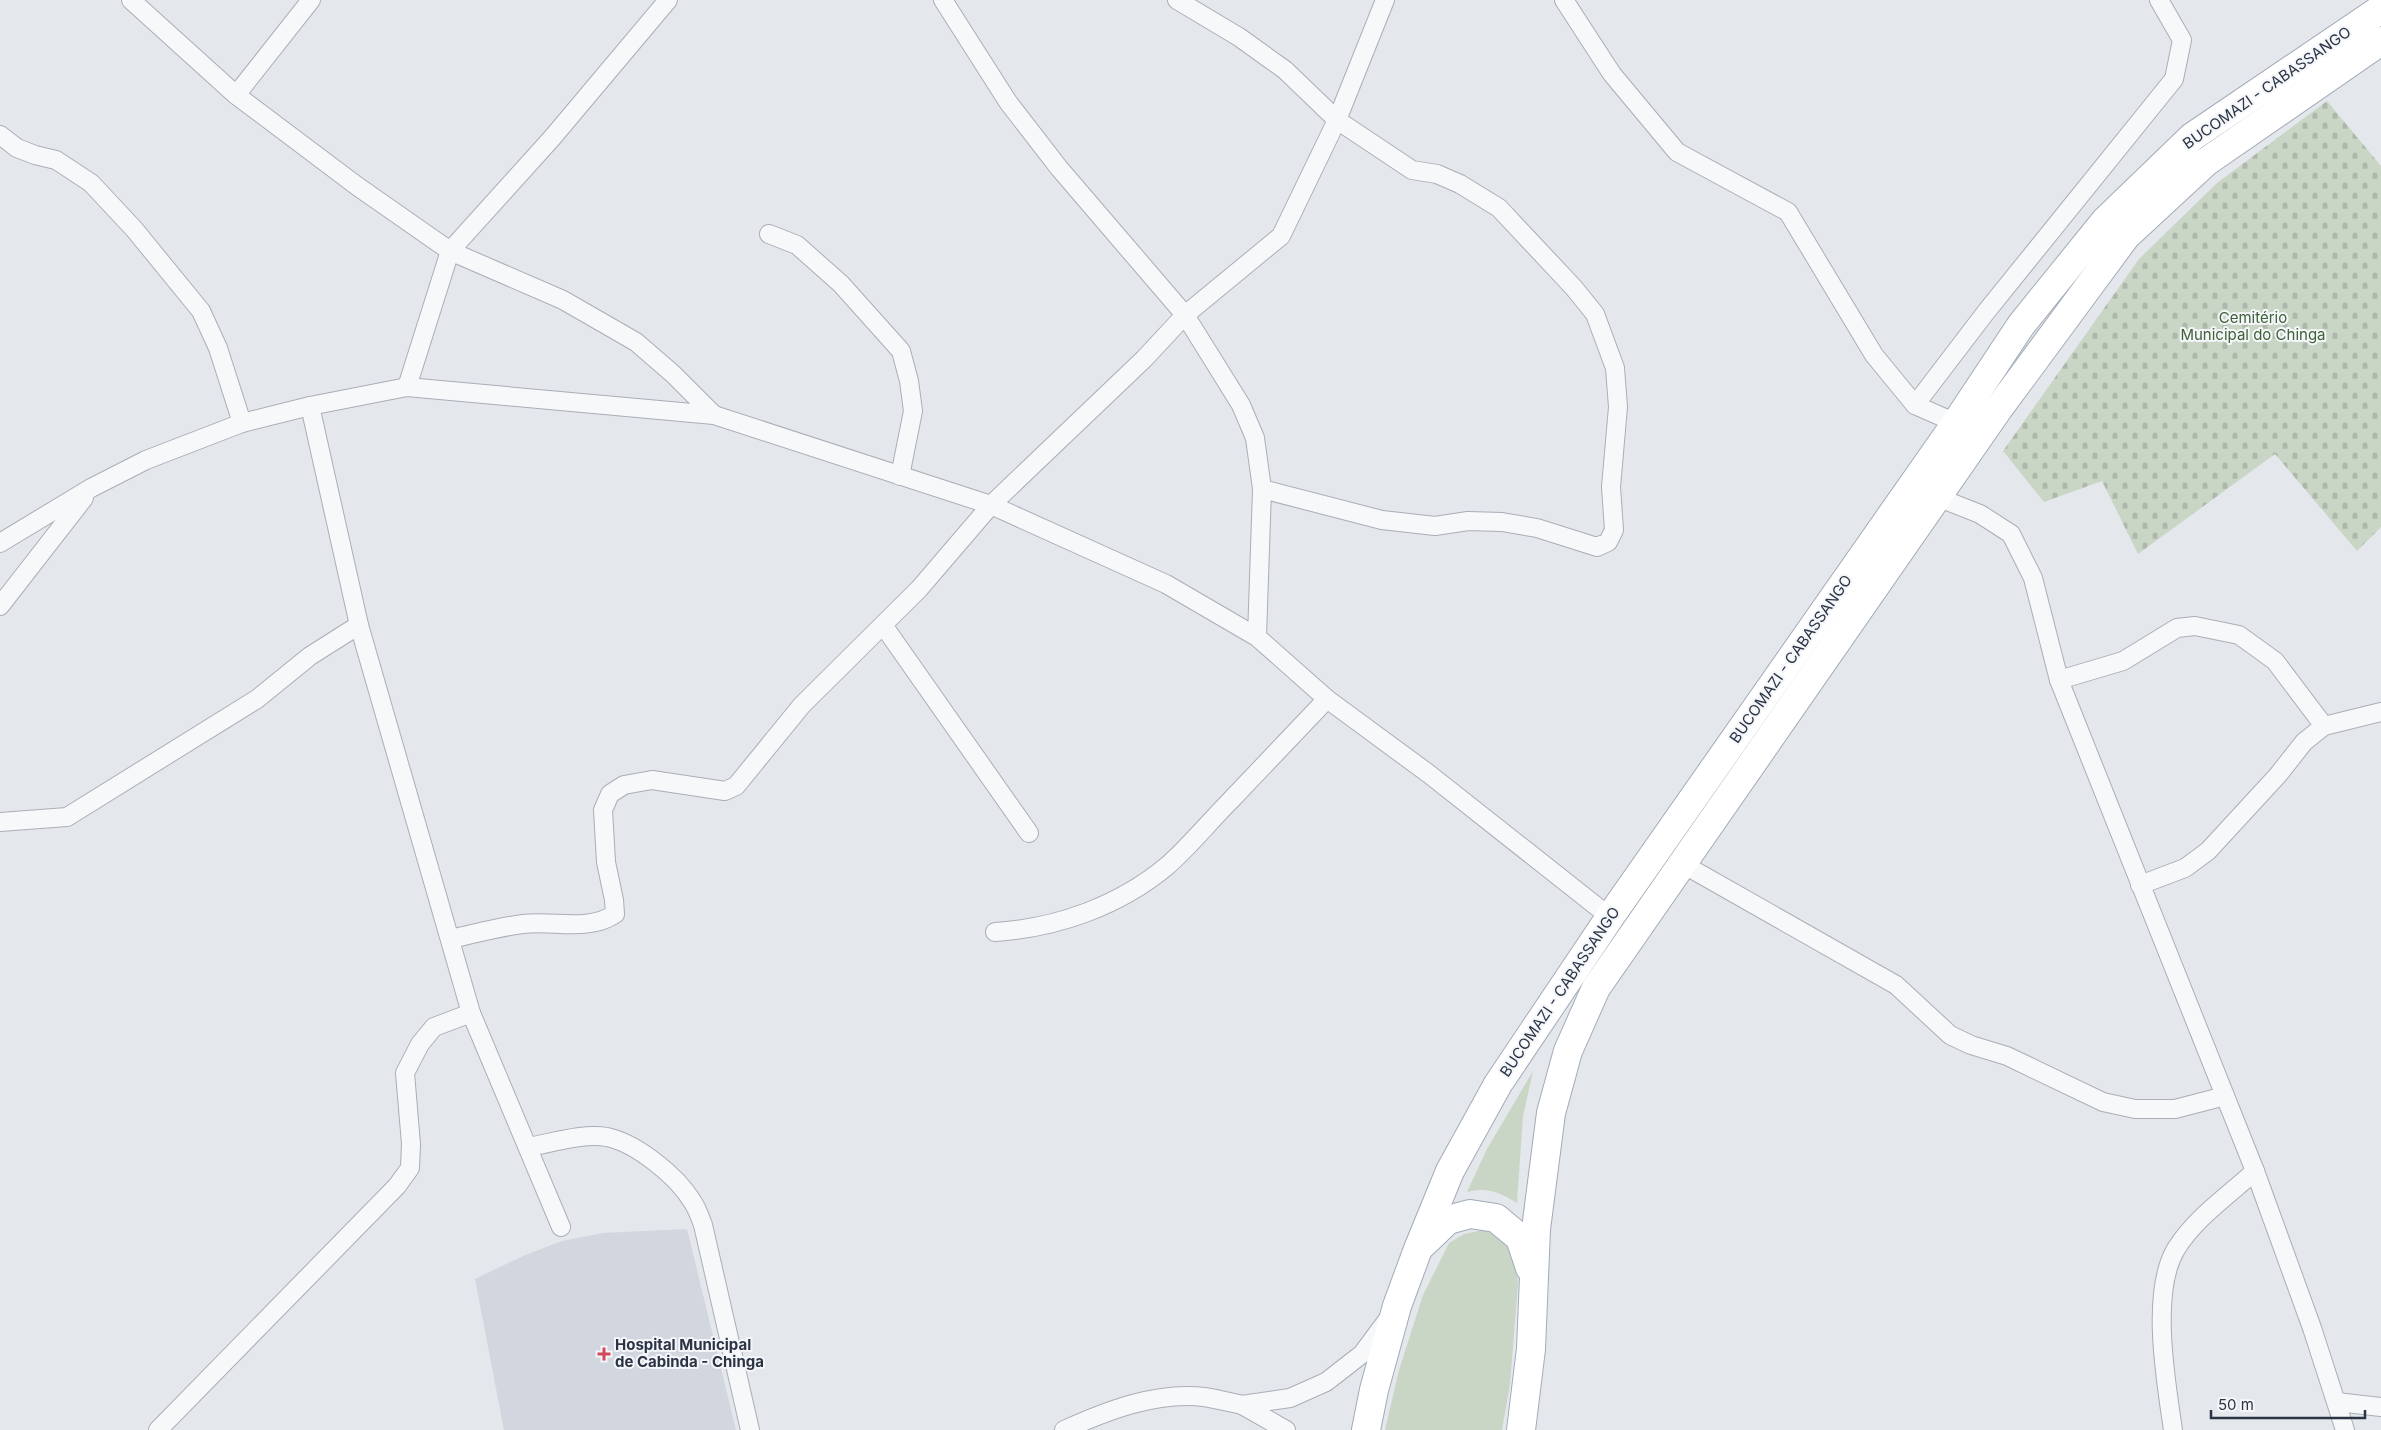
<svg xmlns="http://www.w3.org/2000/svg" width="2381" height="1430" font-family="Inter,sans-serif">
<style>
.built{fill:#d2d6de}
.cemetery{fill:url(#cemetery-stones)}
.garden{fill:#c9d6c5}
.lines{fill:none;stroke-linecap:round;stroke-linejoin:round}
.street-casing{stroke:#a9aeb7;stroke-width:20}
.primary-casing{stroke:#a3abb8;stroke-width:30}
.street{stroke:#f7f8fa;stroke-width:18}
.primary{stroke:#fff;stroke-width:28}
.poi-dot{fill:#d1495b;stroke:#f4f6f9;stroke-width:2}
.labels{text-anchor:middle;stroke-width:4;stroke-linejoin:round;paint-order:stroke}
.street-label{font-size:15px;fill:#2b3445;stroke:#f4f6f9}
.park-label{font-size:15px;fill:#3f6138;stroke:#f4f6f9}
.poi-label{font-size:15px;font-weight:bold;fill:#2b3445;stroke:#f4f6f9;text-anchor:start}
</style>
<defs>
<pattern id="cemetery-stones" width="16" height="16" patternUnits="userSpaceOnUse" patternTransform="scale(1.25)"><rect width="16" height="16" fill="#c9d6c5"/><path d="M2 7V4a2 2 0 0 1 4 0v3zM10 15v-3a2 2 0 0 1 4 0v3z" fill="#adb8ab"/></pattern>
</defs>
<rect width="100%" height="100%" fill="#e4e7ec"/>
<!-- built -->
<path class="built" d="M 687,1229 L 736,1430 L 504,1430 L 475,1279 L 523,1256 L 562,1241 L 603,1233 Z"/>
<!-- cemetery -->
<path class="cemetery" d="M 2327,101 L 2381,166 L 2381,527 L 2357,551 L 2275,454 L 2138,554 L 2102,481 L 2044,502 L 2003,451 L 2139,259 L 2217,183 Z"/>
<!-- garden -->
<g class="garden">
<path d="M 1533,1071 L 1523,1116 L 1517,1203 C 1498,1192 1489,1187 1467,1192 L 1487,1149 Z"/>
<path d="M 1483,1230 L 1500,1236 L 1515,1254 L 1518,1284 L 1510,1384 L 1502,1430 L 1385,1430 L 1399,1370 L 1423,1295 L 1449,1243 L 1464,1234 Z"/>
</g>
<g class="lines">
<!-- street casing -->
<g class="street-casing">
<g id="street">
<path d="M 131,0 L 236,95 L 357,186 L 450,251 L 563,300 L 636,342 L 673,374 L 714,415"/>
<path d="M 943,0 L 1008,102 L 1059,168 L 1185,315 L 1241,405 L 1255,438 L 1262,489 L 1257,637"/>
<path d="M 1177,0 L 1239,37 L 1285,70 L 1337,120 L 1412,170 L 1437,174 L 1460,184 L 1499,208 L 1574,288 L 1595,314 L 1615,368 L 1618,407 L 1611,487 L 1614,530 L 1608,542 L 1597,547 L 1537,528 L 1502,522 L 1468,521 L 1435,526 L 1382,520 L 1262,489"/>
<path d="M 1564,0 L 1612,74 L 1677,152 L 1788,212 L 1874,355 L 1915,405 L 1956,423"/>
<path d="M 236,95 L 311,0"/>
<path d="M 0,135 L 17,148 L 35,155 L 56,160 L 91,183 L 134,229 L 201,311 L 218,348 L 242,423"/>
<path d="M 769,234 L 797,245 L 841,284 L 901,351 L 909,381 L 913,411 L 900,476"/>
<path d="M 407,387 L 450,251 L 552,138 L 668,0"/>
<path d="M 1915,405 L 1986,312 L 2174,79 L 2182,40 L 2159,0"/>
<path d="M 310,406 L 359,625 L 471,1013 L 561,1227"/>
<path d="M 1937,497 L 1980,514 L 2011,534 L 2033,578 L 2059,680 L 2255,1171 L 2312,1328 L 2345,1430"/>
<path d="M 0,543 L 91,488 L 146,460 L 242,423 L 310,406 L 407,387 L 714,415 L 991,505 L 1166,584 L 1257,637 L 1327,699 L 1429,774 L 1610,917"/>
<path d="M 0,606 L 84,498"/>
<path d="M 883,625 L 1029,833"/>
<path d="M 2059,680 L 2123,661 L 2177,628 L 2195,626 L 2239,635 L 2275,661 L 2324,726"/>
<path d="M 0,822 L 67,817 L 257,699 L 310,656 L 359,625"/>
<path d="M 1681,863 L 1896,985 L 1950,1035 L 1971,1045 L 2007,1056 L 2103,1102 L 2135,1109 L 2175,1109 L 2225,1096"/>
<path d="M 2140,885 L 2185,868 L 2208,851 L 2278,775 L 2304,742 L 2324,726 L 2381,712"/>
<path d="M 995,932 C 1057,928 1119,906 1167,866 C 1189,847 1209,822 1230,801 C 1262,767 1295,733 1327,699"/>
<path d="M 450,939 C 474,934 498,927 523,924 C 553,920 588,932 615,914 L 614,900 L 606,862 L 603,810 L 610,794 L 624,785 L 652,780 L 725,791 L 736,786 L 802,705 L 919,589 L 991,505 L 1144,359 L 1185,315 L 1281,236 L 1337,120 L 1385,0"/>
<path d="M 528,1147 C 552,1143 582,1133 607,1137 C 636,1143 677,1176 692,1201 C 697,1208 700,1217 703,1225 L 750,1430"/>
<path d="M 2337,1402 L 2381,1407"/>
<path d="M 158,1430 L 397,1186 L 410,1168 L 411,1144 L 405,1073 L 420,1044 L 434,1027 L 471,1013"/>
<path d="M 1064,1430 C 1106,1411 1157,1391 1204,1397 C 1217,1399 1229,1402 1242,1405"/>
<path d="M 1286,1430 L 1242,1405 L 1290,1398 L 1326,1382 L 1362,1354 L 1388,1319"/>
<path d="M 2173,1430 C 2166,1382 2150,1292 2176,1249 C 2195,1218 2229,1195 2255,1171"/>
</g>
</g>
<!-- primary casing -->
<g class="primary-casing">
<g id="primary">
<path d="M 1423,1244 L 1448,1220 L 1470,1214 L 1496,1218 L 1520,1238 L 1530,1268"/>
<path d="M 1366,1430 L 1374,1390 L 1397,1306 L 1418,1249 L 1450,1171 L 1498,1084 L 1610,917 L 1956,423 L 2021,325 L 2105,221 L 2192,137 L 2381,9"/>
<path d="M 1521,1430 L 1531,1349 L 1536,1229 L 1551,1113 L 1568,1051 L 1596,988 L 1999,408 L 2126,236 L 2206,162 L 2381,41"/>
</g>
</g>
<!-- street -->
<use href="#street" class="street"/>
<!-- primary -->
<use href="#primary" class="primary"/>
</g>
<!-- markers -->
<path class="poi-dot" d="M601.5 1346.5h5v5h5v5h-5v5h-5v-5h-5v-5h5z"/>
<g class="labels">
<!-- street labels -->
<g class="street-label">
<text transform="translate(2267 88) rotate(-35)" y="5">BUCOMAZI - CABASSANGO</text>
<text transform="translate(1791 659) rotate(-55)" y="5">BUCOMAZI - CABASSANGO</text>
<text transform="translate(1560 992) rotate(-56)" y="5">BUCOMAZI - CABASSANGO</text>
</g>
<!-- park labels -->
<g class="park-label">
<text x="2253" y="323">Cemitério<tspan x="2253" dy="17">Municipal do Chinga</tspan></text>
</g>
<!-- poi labels -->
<g class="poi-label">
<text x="615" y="1350">Hospital Municipal<tspan x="615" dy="17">de Cabinda - Chinga</tspan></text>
</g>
</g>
<!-- scale -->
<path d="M2211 1410v8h154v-8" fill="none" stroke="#2b3445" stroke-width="2.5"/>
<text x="2218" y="1410" font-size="15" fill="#2b3445" stroke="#f4f6f9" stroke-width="4" paint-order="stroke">50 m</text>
</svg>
